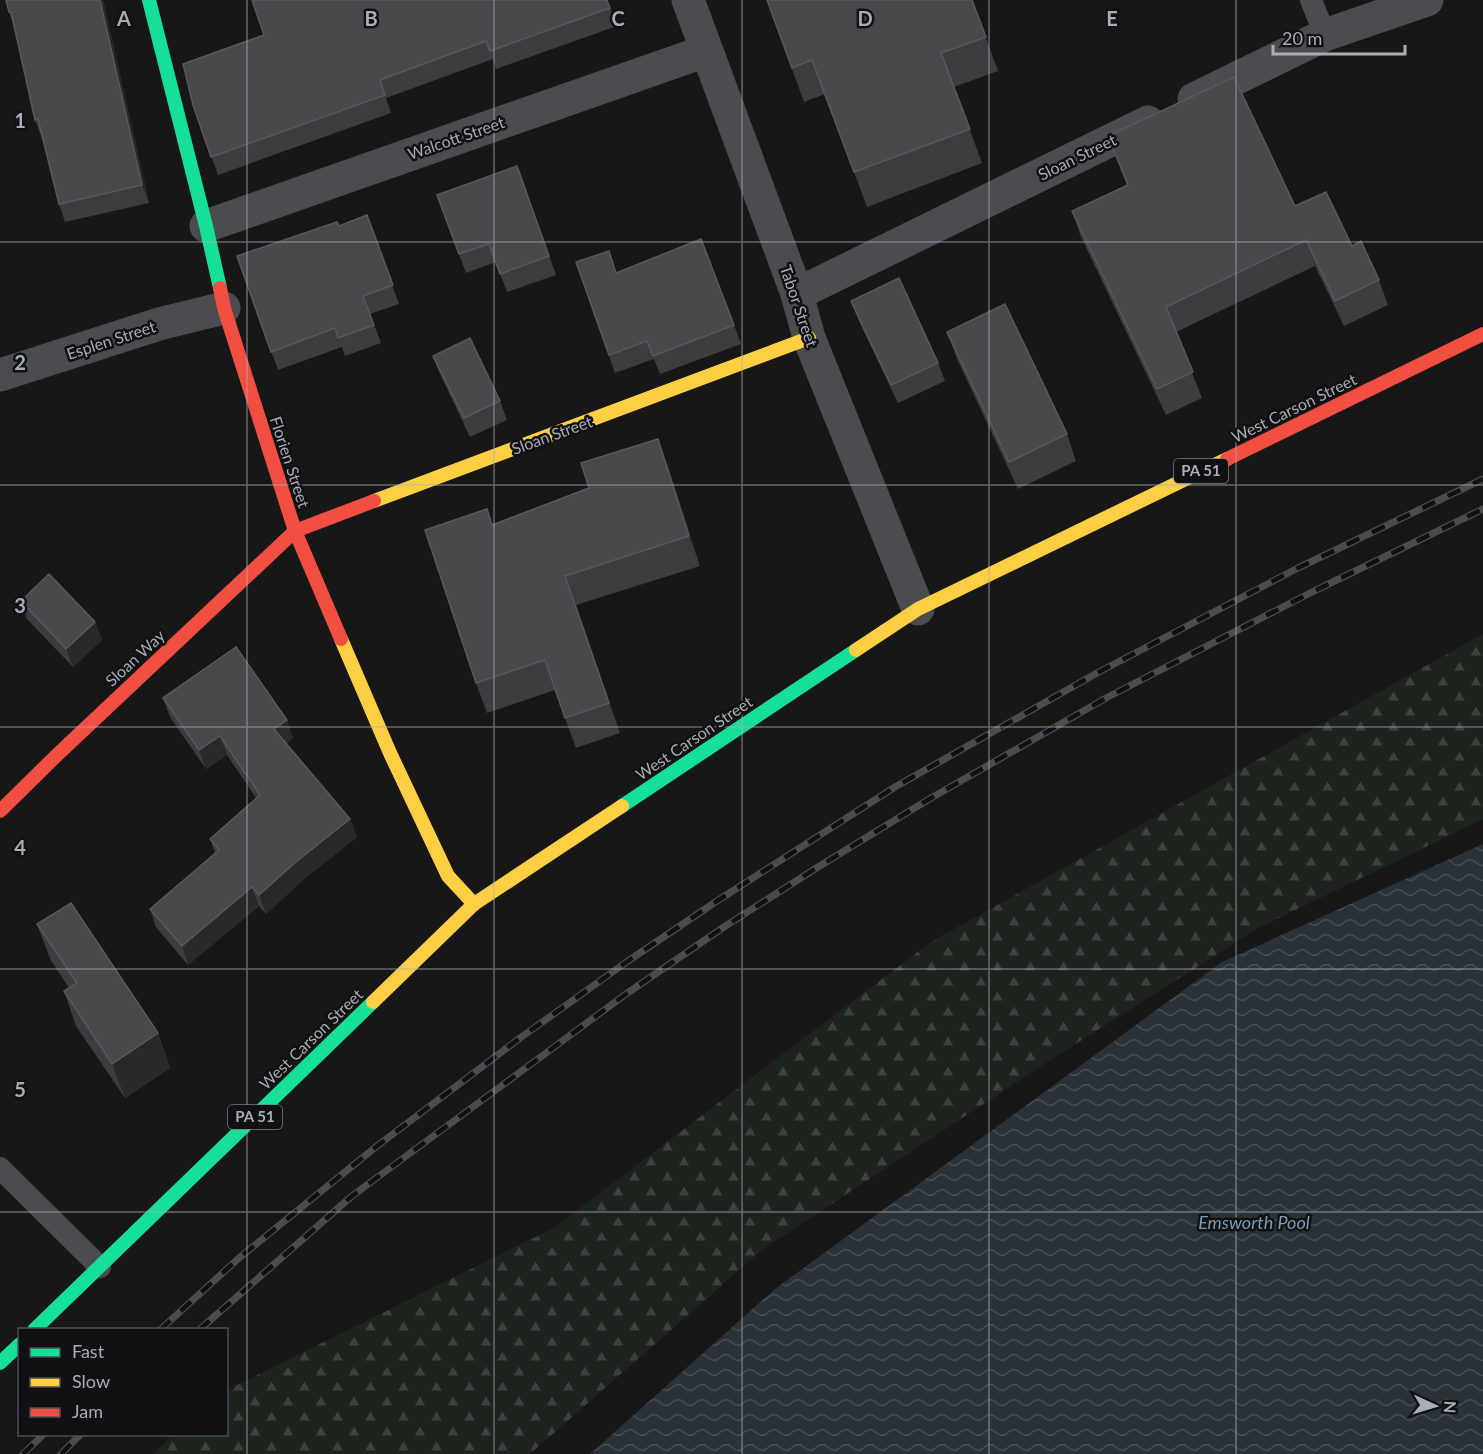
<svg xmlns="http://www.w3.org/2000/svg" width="1483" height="1454" font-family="Lato,sans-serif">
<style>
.forest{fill:url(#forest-firs)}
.water{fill:url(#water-waves)}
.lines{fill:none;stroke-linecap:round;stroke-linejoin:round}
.lane{stroke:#4b4c50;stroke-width:22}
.street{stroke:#4b4c50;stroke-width:33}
.fast{stroke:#16e098;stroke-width:14}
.slow{stroke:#ffcf43;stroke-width:14}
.jam{stroke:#f24e42;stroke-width:14}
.rail-casing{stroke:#4b4c4f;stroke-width:7}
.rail{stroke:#111113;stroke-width:4.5;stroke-dasharray:14;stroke-linecap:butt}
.wall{fill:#3d3d3f}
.shaded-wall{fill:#29292a}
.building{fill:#49494c;stroke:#58595d;stroke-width:1.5}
.grid{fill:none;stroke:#a8adb8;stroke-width:1.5;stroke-opacity:0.55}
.labels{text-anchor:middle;stroke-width:5;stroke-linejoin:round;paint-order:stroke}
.shield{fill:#111113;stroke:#7b7e86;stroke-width:1.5}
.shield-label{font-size:15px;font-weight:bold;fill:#a8adb8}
.street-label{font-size:16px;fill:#a8adb8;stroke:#111113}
.water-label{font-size:18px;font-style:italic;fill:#7f9bb3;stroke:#111113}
.grid-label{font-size:20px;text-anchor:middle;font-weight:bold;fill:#a8adb8;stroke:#111113;stroke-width:5;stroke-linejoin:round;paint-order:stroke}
</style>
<defs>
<pattern id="forest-firs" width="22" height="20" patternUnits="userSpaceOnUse" patternTransform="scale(1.5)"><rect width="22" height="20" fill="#1d241e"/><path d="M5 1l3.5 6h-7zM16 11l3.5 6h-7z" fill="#3b413d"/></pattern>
<pattern id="water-waves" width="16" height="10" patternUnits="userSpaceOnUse" patternTransform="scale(1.5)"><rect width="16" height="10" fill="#2a3239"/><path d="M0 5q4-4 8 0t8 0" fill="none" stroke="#464d54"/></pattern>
</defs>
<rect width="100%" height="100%" fill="#171717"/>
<!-- forest -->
<path class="forest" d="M 1483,634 L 1483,819 L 1262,926 L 1058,1055 L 763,1249 L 530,1454 L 153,1454 L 172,1435 L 226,1434 L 227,1390 L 552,1229 L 931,942 Z"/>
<!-- water -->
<path class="water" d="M 1483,844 L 1483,1454 L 590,1454 L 775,1289 L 1222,962 Z"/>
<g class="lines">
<!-- lane -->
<g class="lane">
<path d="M 1311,0 L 1325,35"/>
<path d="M 0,1168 L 100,1267"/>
</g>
<!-- street -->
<g class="street">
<path d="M 688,0 L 797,294 L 809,338 L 918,609"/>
<path d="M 1194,99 L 1325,35 L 1427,0"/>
<path d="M 206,226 L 706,51"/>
<path d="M 797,294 L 1148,122"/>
<path d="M 0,375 L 159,324 L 224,308"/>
</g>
<!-- fast -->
<g class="fast">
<path d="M 149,0 L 206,226 L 220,288"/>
<path d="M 622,806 L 856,650"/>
<path d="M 34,1330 L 373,1002"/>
<path d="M 0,1363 L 20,1344"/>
</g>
<!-- slow -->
<g class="slow">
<path d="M 374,501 L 809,338"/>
<path d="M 341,639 L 390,753 L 448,876 L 474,904"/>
<path d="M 856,650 L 918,609 L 1227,459"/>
<path d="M 373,1002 L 474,904 L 622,806"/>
</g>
<!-- jam -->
<g class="jam">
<path d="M 220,288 L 224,308 L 295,531 L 341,639"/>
<path d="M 1227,459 L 1483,334"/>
<path d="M 0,811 L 58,754 L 295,531 L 374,501"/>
</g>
<!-- rail casing -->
<g class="rail-casing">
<g id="rail">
<path d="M 160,1330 L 239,1258 L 377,1146 L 520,1038 L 628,961 L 717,901 L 895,787 L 1097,673 L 1298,568 L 1483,479"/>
<path d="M 199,1330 L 352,1196 L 626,994 L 724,927 L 818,867 L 931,798 L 1106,698 L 1310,593 L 1483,509"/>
<path d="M 23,1454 L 44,1434"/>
<path d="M 61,1454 L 81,1434"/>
</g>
</g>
<!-- rail -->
<use href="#rail" class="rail"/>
</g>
<!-- wall -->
<g class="wall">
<path d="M 6,0 L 103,0 L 149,203 L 65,222 L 59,204 L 43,138 L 42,138 L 35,120 L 14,26 L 9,12 Z"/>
<path d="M 607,0 L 617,26 L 496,69 L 493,59 L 386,98 L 391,113 L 218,175 L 193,105 Z"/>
<path d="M 767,0 L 972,0 L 998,71 L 954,87 L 982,163 L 867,207 L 825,94 L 804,102 Z"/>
<path d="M 1108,136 L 1295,206 L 1352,246 L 1379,280 L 1388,305 L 1344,326 L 1315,266 L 1176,332 L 1202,398 L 1166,415 L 1081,237 L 1072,211 L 1127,185 Z"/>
<path d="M 517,166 L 556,275 L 507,292 L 496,262 L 466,273 L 437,195 Z"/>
<path d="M 367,215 L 399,304 L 370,314 L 381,343 L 345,356 L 342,347 L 278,370 L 237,256 L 339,226 Z"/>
<path d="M 576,262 L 616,272 L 734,325 L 741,344 L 660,374 L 654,359 L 615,373 Z"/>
<path d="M 851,301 L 938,363 L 945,381 L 898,403 L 858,319 Z"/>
<path d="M 947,332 L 1067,434 L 1076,461 L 1018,489 L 957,359 Z"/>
<path d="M 433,356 L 500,401 L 507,420 L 470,437 L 440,374 Z"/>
<path d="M 669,469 L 700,566 L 576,605 L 620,733 L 576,748 L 555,690 L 487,713 L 476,683 L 493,525 Z"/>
<path d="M 21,601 L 95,622 L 102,640 L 73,667 L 27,619 Z"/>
<path d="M 163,698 L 287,720 L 293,738 L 286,744 L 350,819 L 357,837 L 303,880 L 266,914 L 259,906 L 188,965 L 156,927 L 150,909 L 215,853 L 210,839 L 256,798 L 227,755 L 206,769 L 170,717 Z"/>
<path d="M 37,924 L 158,1033 L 170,1068 L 125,1098 L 76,1026 L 64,991 L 69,988 L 50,959 Z"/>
</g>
<!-- shaded-wall -->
<g class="shaded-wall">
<path d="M 100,0 L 103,0 L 149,203 L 142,185 Z"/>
<path d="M 658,439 L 669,469 L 700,566 L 689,536 Z"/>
<path d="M 565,576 L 576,605 L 620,733 L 609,703 Z"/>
<path d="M 95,622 L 102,640 L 73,667 L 66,649 Z"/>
<path d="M 287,720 L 293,738 L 280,747 L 274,729 Z"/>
<path d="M 220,736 L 227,755 L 206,769 L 199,750 Z"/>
<path d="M 350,819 L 357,837 L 303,880 L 266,914 L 259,895 L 297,861 Z"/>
<path d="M 252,887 L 259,906 L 188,965 L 182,946 Z"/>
<path d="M 158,1033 L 170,1068 L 125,1098 L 112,1064 Z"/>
</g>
<!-- building -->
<g class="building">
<path d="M 6,0 L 100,0 L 142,185 L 59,204 L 38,119 L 35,120 L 11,12 L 9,12 Z"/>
<path d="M 252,0 L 607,0 L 610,8 L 490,51 L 486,41 L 380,80 L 385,95 L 211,157 L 193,105 L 183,64 L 264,35 Z"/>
<path d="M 767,0 L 972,0 L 986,37 L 941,53 L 970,129 L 854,172 L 812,60 L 792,68 Z"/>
<path d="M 1234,77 L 1295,206 L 1326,192 L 1352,246 L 1361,241 L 1379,280 L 1335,301 L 1306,240 L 1166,307 L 1193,372 L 1157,389 L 1072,211 L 1128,185 L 1108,136 Z"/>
<path d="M 517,166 L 549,256 L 500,274 L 489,244 L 459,254 L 437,195 Z"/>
<path d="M 367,215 L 393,285 L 363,296 L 374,325 L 338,338 L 335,328 L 271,352 L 237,256 L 337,222 L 339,226 Z"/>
<path d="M 701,239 L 734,325 L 653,356 L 647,341 L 609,355 L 576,262 L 609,251 L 616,273 Z"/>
<path d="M 899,278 L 938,363 L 891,385 L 851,301 Z"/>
<path d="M 1005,304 L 1067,434 L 1009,462 L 947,332 Z"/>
<path d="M 470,338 L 500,401 L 464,418 L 433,356 Z"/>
<path d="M 658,439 L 689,536 L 565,576 L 609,703 L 565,718 L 545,660 L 476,683 L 425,530 L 487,509 L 492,525 L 589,488 L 581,463 Z"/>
<path d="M 49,574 L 95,622 L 66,649 L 21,601 Z"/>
<path d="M 236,647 L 287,720 L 274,729 L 350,819 L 297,861 L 259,895 L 252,887 L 182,946 L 150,909 L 219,850 L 210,839 L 260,795 L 220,736 L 199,750 L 163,698 Z"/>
<path d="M 71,903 L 158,1033 L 112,1064 L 64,991 L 77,983 L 37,924 Z"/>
</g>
<!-- grid -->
<path class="grid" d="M 247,0 L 247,1454M 494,0 L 494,1454M 742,0 L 742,1454M 989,0 L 989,1454M 1236,0 L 1236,1454M 0,242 L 1483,242M 0,485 L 1483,485M 0,727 L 1483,727M 0,969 L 1483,969M 0,1212 L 1483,1212"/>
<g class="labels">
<!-- shield labels -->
<g class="shield">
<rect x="1174" y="459" width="54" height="24" rx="4.5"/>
<rect x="228" y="1105" width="54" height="24" rx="4.5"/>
</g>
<g class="shield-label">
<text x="1201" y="476">PA 51</text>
<text x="255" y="1122">PA 51</text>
</g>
<!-- street labels -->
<g class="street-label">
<text transform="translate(456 138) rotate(-19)" y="6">Walcott Street</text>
<text transform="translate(1077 157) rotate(-26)" y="6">Sloan Street</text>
<text transform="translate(799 306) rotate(71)" y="6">Tabor Street</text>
<text transform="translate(111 340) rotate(-18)" y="6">Esplen Street</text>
<text transform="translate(1294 408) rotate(-26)" y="6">West Carson Street</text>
<text transform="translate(552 435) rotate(-20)" y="6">Sloan Street</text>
<text transform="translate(290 462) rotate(72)" y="6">Florien Street</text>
<text transform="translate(135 658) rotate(-43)" y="6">Sloan Way</text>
<text transform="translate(694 738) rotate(-34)" y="6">West Carson Street</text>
<text transform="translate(311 1039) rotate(-44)" y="6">West Carson Street</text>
</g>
<!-- water labels -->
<g class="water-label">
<text x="1254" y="1229">Emsworth Pool</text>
</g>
</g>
<g class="grid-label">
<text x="124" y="26">A</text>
<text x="371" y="26">B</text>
<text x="618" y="26">C</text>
<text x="865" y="26">D</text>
<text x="1112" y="26">E</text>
<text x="20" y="128">1</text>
<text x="20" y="370">2</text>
<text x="20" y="613">3</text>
<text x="20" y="855">4</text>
<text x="20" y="1097">5</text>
</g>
<!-- legend -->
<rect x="18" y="1328" width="210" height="108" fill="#111113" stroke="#4d4f55" stroke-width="1.5"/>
<rect x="30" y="1348" width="30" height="9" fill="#16e098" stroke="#4d4f55" stroke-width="1.5"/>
<text x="72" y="1358" font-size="18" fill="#a8adb8">Fast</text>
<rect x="30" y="1378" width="30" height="9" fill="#ffcf43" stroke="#4d4f55" stroke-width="1.5"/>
<text x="72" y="1388" font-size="18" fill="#a8adb8">Slow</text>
<rect x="30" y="1408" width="30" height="9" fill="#f24e42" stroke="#4d4f55" stroke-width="1.5"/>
<text x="72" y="1418" font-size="18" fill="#a8adb8">Jam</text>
<!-- north arrow -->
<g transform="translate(1435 1406) rotate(94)" stroke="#111113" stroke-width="4.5" paint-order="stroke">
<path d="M0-4.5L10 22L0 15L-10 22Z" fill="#a8adb8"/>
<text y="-9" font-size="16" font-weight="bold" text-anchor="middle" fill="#a8adb8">N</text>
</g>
<!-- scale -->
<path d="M1273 45v9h132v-9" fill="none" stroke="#a8adb8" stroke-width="3"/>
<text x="1282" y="45" font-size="18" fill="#a8adb8" stroke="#111113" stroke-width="4.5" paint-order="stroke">20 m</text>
</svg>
